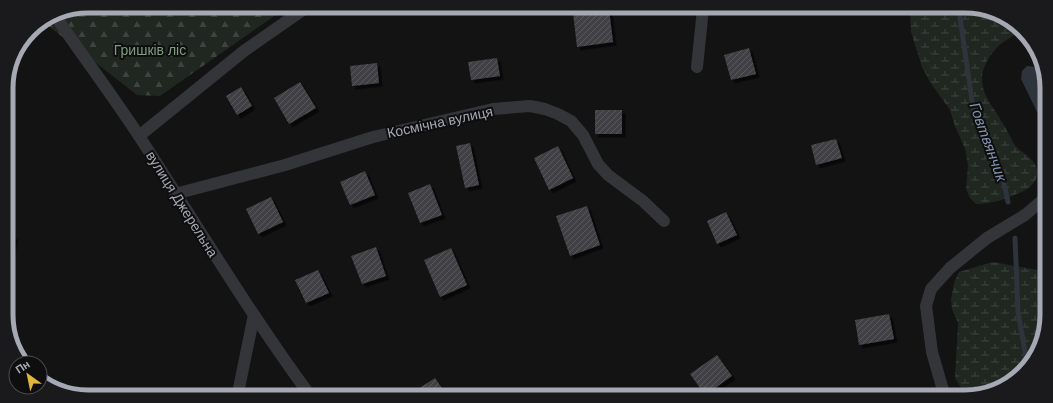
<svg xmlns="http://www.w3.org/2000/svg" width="1053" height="403" font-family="Helvetica,sans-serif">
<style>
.forest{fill:url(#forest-firs)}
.wetland{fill:url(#wetland-marsh)}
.water{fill:#2d343c}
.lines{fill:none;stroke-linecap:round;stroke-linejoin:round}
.stream{stroke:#2d343c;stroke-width:5}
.building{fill:url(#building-hatch);filter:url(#shadow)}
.street{stroke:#343539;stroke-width:12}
.labels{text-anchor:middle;stroke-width:4;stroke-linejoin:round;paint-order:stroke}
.park-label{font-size:14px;fill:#7e9d82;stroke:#0e0e0f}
.street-label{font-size:14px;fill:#a6a9b3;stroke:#0e0e0f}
.water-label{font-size:15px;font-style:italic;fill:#8094ac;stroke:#0e0e0f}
.rim{fill:none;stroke:#a6a9b3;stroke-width:5}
</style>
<defs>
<pattern id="forest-firs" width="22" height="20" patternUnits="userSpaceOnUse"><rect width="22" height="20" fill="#202721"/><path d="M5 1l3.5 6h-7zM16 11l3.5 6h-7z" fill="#3d443f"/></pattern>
<pattern id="wetland-marsh" width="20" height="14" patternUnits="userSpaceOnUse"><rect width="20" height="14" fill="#202721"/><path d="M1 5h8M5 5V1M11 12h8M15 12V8" fill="none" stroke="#3d443f"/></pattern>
<pattern id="building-hatch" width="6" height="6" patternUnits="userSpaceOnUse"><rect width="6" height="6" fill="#404044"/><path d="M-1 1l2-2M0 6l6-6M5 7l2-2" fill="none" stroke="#59595d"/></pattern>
<filter id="shadow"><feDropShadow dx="3.5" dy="3.5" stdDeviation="0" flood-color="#0009"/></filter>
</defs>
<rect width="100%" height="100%" fill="#131314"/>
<!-- forest -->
<path class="forest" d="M 88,6 L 287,7 L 160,96 L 137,95 L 42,21 L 57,12 Z"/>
<!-- wetland -->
<g class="wetland">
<path d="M 910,10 L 991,10 L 1019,30 C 1015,36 1008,39 1002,43 C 992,51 982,66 982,79 C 982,95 992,105 999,117 C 1005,126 1009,135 1014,144 C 1019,151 1029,155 1034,163 C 1043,177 1032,188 1019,193 C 1006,199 991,204 976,204 L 970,198 L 966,189 L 968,165 L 965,149 L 955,126 L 950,110 L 930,82 L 922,67 L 911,32 Z"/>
<path d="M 992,262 L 1038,270 L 1043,279 L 1043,341 L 1015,380 L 970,397 L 967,397 L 955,378 L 958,323 L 952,309 L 951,300 L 954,283 L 959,272 Z"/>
</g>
<!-- water -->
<path class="water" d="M 1027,66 L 1036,67 L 1046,77 L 1046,124 L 1041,120 L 1021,79 L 1022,71 Z"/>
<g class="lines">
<!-- stream -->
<g class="stream">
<path d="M 959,10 L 972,101 L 1002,174 L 1008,202"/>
<path d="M 1015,238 L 1018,312 L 1027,363"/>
</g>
</g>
<!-- building -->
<g class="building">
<path d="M 609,9 L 613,42 L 577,47 L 573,13 Z"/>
<path d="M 749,48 L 756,74 L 731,80 L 724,55 Z"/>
<path d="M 497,58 L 500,76 L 471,80 L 468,62 Z"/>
<path d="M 377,63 L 379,83 L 352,86 L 350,66 Z"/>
<path d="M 300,82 L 316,108 L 289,124 L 274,98 Z"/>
<path d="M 241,87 L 252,106 L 237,115 L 226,96 Z"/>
<rect x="595" y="110" width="27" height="24"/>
<path d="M 836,139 L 842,158 L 816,165 L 811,145 Z"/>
<path d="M 470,143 L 479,185 L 465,188 L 456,146 Z"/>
<path d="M 558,146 L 573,178 L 549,190 L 534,158 Z"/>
<path d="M 365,171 L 375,195 L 350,205 L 340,182 Z"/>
<path d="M 430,184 L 442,215 L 420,223 L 408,193 Z"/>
<path d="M 271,197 L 283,222 L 258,234 L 246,209 Z"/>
<path d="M 587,206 L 600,245 L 570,256 L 556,216 Z"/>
<path d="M 726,212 L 737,235 L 717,244 L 707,221 Z"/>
<path d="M 7,235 L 15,236 L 9,262 L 7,262 Z"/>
<path d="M 376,247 L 386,276 L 362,284 L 351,256 Z"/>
<path d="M 451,248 L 467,285 L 440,297 L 424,260 Z"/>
<path d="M 318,270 L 329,293 L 306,303 L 295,280 Z"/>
<path d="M 889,314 L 894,339 L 859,345 L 855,320 Z"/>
<path d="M 717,355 L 732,376 L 705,395 L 690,374 Z"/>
<path d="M 435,378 L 446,394 L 410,394 Z"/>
</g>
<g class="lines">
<!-- street -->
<g class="street">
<path d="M 54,14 C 82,55 112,95 139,136 C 195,222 248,311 309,394"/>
<path d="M 697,67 L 703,9"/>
<path d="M 139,136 L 244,51 L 307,7"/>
<path d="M 175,194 L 285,165 L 373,137 L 493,109 L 530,106 L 545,109 L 558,114 L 571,121 L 583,135 L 598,164 L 608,175 L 643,201 L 664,221"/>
<path d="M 238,393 L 254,315"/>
<path d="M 945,397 L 932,352 L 926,306 L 931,289 L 950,268 L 987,238 L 1025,215 L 1045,198"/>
</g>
</g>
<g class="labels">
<!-- park labels -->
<g class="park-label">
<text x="150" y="55">Гришків ліс</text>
</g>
<!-- street labels -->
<g class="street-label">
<text transform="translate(440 122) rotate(-12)" y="5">Космічна вулиця</text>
<text transform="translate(182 204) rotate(58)" y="5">вулиця Джерельна</text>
</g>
<!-- water labels -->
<g class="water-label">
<text transform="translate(988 142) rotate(70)" y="5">Говтвянчик</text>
</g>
</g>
<!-- crop -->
<path d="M0 0H1053V403H0ZM88 13H965A75 75 0 0 1 1040 88V315A75 75 0 0 1 965 390H88A75 75 0 0 1 13 315V88A75 75 0 0 1 88 13Z" fill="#1a1a1c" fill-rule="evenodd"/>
<path class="rim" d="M88 13H965A75 75 0 0 1 1040 88V315A75 75 0 0 1 965 390H88A75 75 0 0 1 13 315V88A75 75 0 0 1 88 13Z"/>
<!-- north arrow -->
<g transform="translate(28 375) rotate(327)"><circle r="19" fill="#0e0e0f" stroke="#4b4c51"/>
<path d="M0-3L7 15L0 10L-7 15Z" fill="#e0b63f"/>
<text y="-6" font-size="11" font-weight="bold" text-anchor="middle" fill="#a6a9b3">Пн</text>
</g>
</svg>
